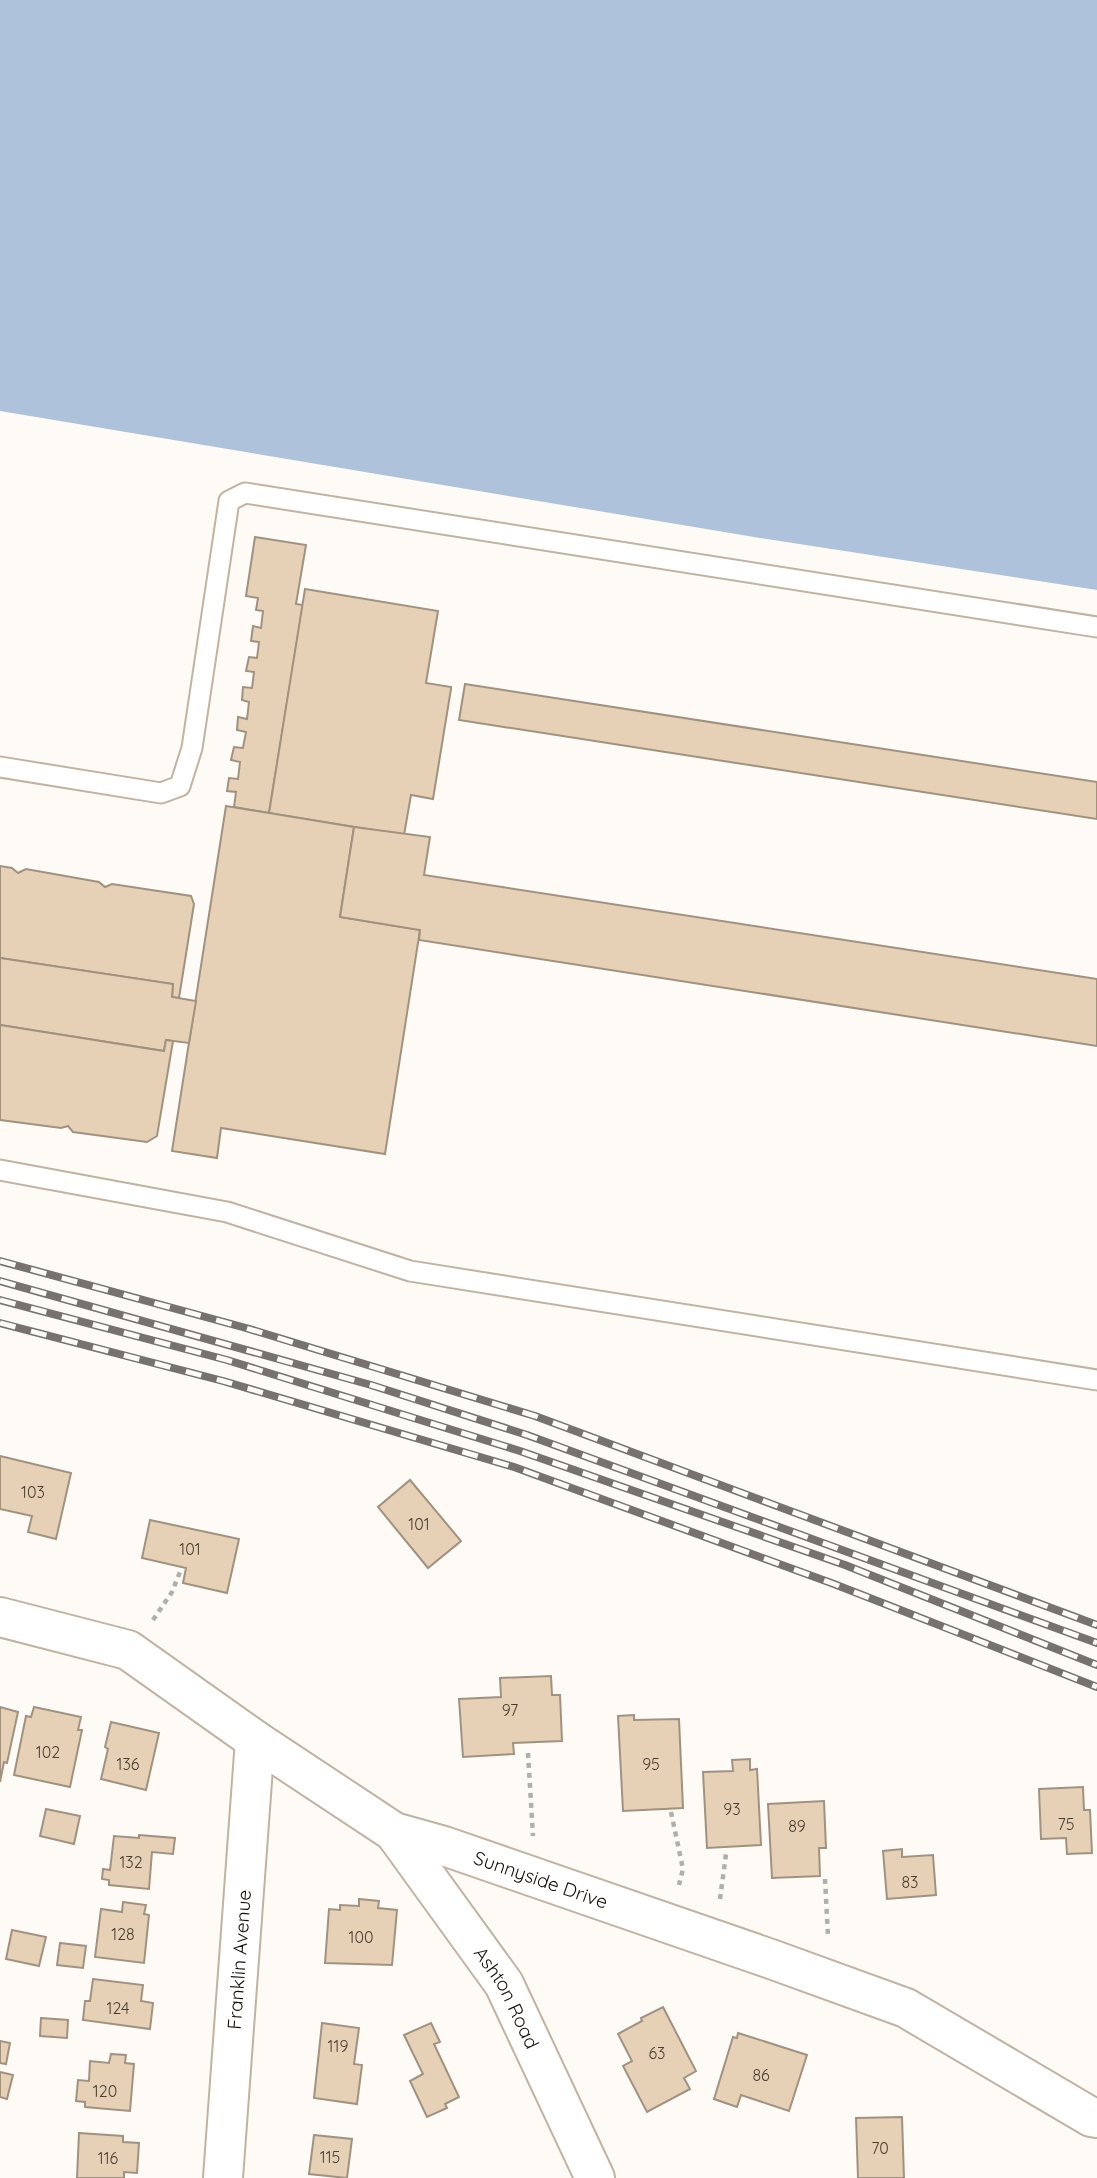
<svg xmlns="http://www.w3.org/2000/svg" width="1097" height="2178" font-family="Quicksand,sans-serif">
<style>
.water{fill:#afc2db}
.building{fill:#e6d1b7;stroke:#a19280;stroke-width:2}
.lines{fill:none;stroke-linecap:round;stroke-linejoin:round}
.service-casing{stroke:#c2b2a0;stroke-width:23}
.minor-casing{stroke:#c2b2a0;stroke-width:42}
.tertiary-casing{stroke:#c2b2a0;stroke-width:42}
.path{stroke:#b2aea9;stroke-width:4.5;stroke-dasharray:5 5;stroke-linecap:butt}
.service{stroke:#fff;stroke-width:19}
.minor{stroke:#fff;stroke-width:38}
.tertiary{stroke:#fff;stroke-width:38}
.rail-casing{stroke:#77726d;stroke-width:8}
.rail{stroke:#fefbf7;stroke-width:5;stroke-dasharray:16;stroke-linecap:butt}
.labels{text-anchor:middle;stroke-width:6;stroke-linejoin:round;paint-order:stroke}
.number-label{font-size:16px;fill:#483f34}
.street-label{font-size:19px;fill:#140e08;stroke:#fefbf7}
</style>
<rect width="100%" height="100%" fill="#fefbf7"/>
<!-- water -->
<path class="water" d="M 0,0 L 1097,0 L 1097,590 L 760,538 L 0,411 Z"/>
<!-- building -->
<g class="building">
<path d="M 255,537 L 306,545 L 296,604 L 303,605 L 269,813 L 234,807 L 236,792 L 227,791 L 229,778 L 238,779 L 240,762 L 231,760 L 234,747 L 243,748 L 246,732 L 237,730 L 238,717 L 247,719 L 249,702 L 242,700 L 243,687 L 252,688 L 254,672 L 246,671 L 249,657 L 257,658 L 259,642 L 251,641 L 253,626 L 261,628 L 263,611 L 256,610 L 258,598 L 246,596 Z"/>
<path d="M 305,589 L 438,611 L 426,683 L 451,687 L 451,689 L 433,799 L 411,795 L 404,835 L 269,813 Z"/>
<path d="M 465,684 L 1097,782 L 1097,819 L 459,720 Z"/>
<path d="M 226,806 L 354,827 L 340,917 L 420,930 L 385,1154 L 221,1128 L 217,1158 L 172,1151 Z"/>
<path d="M 354,827 L 430,837 L 424,875 L 1097,979 L 1097,1046 L 419,940 L 420,930 L 340,917 Z"/>
<path d="M 0,866 L 12,868 L 18,873 L 26,869 L 99,882 L 105,887 L 112,884 L 191,896 L 194,904 L 179,998 L 172,997 L 173,984 L 0,958 Z"/>
<path d="M 0,958 L 173,984 L 172,997 L 196,1001 L 189,1043 L 166,1040 L 164,1051 L 0,1025 Z"/>
<path d="M 0,1025 L 164,1051 L 166,1040 L 173,1041 L 157,1136 L 147,1142 L 73,1132 L 68,1126 L 61,1128 L 0,1120 Z"/>
<path d="M 0,1456 L 71,1473 L 56,1539 L 28,1532 L 32,1516 L 0,1509 Z"/>
<path d="M 410,1480 L 461,1541 L 428,1568 L 378,1507 Z"/>
<path d="M 150,1520 L 239,1539 L 227,1593 L 183,1583 L 186,1568 L 142,1558 Z"/>
<path d="M 551,1676 L 552,1695 L 560,1695 L 562,1741 L 513,1743 L 514,1754 L 463,1757 L 459,1699 L 501,1697 L 500,1678 Z"/>
<path d="M 0,1707 L 18,1712 L 7,1763 L 4,1762 L 0,1782 Z"/>
<path d="M 34,1707 L 81,1717 L 78,1730 L 82,1730 L 70,1787 L 14,1775 L 26,1716 L 31,1717 Z"/>
<path d="M 634,1715 L 634,1720 L 679,1719 L 683,1808 L 623,1811 L 618,1716 Z"/>
<path d="M 111,1722 L 159,1733 L 146,1790 L 101,1779 L 108,1749 L 105,1747 Z"/>
<path d="M 750,1759 L 750,1770 L 757,1769 L 761,1845 L 707,1848 L 703,1772 L 733,1771 L 732,1760 Z"/>
<path d="M 1083,1787 L 1084,1810 L 1090,1810 L 1092,1853 L 1067,1854 L 1066,1838 L 1041,1839 L 1039,1789 Z"/>
<path d="M 824,1801 L 826,1848 L 819,1848 L 820,1876 L 772,1878 L 768,1804 Z"/>
<path d="M 46,1809 L 80,1816 L 74,1844 L 40,1836 Z"/>
<path d="M 139,1835 L 175,1838 L 173,1854 L 152,1852 L 149,1889 L 109,1885 L 109,1880 L 102,1879 L 103,1869 L 110,1870 L 114,1836 L 139,1838 Z"/>
<path d="M 902,1849 L 902,1857 L 933,1855 L 936,1895 L 887,1899 L 883,1851 Z"/>
<path d="M 359,1899 L 379,1901 L 378,1908 L 397,1910 L 392,1965 L 325,1963 L 329,1909 L 340,1910 L 340,1905 L 359,1906 Z"/>
<path d="M 123,1902 L 146,1905 L 144,1914 L 149,1915 L 144,1963 L 95,1957 L 101,1909 L 122,1912 Z"/>
<path d="M 12,1930 L 46,1937 L 39,1966 L 6,1959 Z"/>
<path d="M 60,1943 L 86,1946 L 83,1968 L 57,1965 Z"/>
<path d="M 93,1979 L 143,1985 L 141,2001 L 153,2003 L 150,2029 L 83,2020 L 85,2001 L 90,2001 Z"/>
<path d="M 663,2007 L 696,2071 L 684,2078 L 690,2089 L 647,2112 L 623,2066 L 632,2061 L 618,2034 L 642,2021 L 641,2018 Z"/>
<path d="M 41,2018 L 68,2020 L 67,2038 L 40,2036 Z"/>
<path d="M 322,2023 L 359,2028 L 354,2064 L 362,2065 L 357,2104 L 314,2098 Z"/>
<path d="M 431,2023 L 440,2042 L 434,2044 L 459,2097 L 445,2104 L 447,2108 L 427,2117 L 410,2081 L 423,2074 L 404,2035 Z"/>
<path d="M 738,2033 L 807,2055 L 789,2111 L 741,2095 L 737,2107 L 714,2099 L 733,2037 L 737,2038 Z"/>
<path d="M 0,2041 L 10,2043 L 6,2064 L 0,2063 Z"/>
<path d="M 111,2054 L 126,2055 L 125,2063 L 134,2064 L 130,2111 L 85,2107 L 85,2102 L 76,2101 L 78,2080 L 89,2081 L 90,2061 L 109,2063 Z"/>
<path d="M 0,2072 L 13,2075 L 7,2099 L 0,2097 Z"/>
<path d="M 902,2117 L 904,2178 L 858,2178 L 856,2118 Z"/>
<path d="M 79,2133 L 123,2136 L 123,2142 L 139,2143 L 137,2173 L 124,2172 L 124,2178 L 77,2178 Z"/>
<path d="M 314,2135 L 352,2139 L 347,2178 L 309,2174 Z"/>
</g>
<g class="lines">
<!-- service casing -->
<g class="service-casing">
<g id="service">
<path d="M 0,767 L 161,793 L 180,786 L 192,748 L 229,501 L 245,493 L 1097,627"/>
<path d="M 0,1170 L 227,1212 L 410,1271 L 1097,1380"/>
</g>
</g>
<!-- minor casing -->
<g class="minor-casing">
<g id="minor">
<path id="s1" d="M 394,1832 L 504,1984 L 595,2178"/>
<path id="s2" d="M 223,2178 L 255,1740"/>
</g>
</g>
<!-- tertiary casing -->
<g class="tertiary-casing">
<g id="tertiary">
<path id="s3" d="M 0,1617 L 128,1650 L 255,1740 L 394,1832 L 444,1846 L 771,1959 L 906,2008 L 1091,2117 L 1097,2118"/>
</g>
</g>
<!-- path -->
<g class="path">
<path d="M 153,1620 L 172,1592 L 180,1572"/>
<path d="M 528,1753 L 533,1836"/>
<path d="M 671,1812 L 683,1869 L 679,1885"/>
<path d="M 825,1879 L 828,1936"/>
<path d="M 720,1899 L 726,1854"/>
</g>
<!-- service -->
<use href="#service" class="service"/>
<!-- minor -->
<use href="#minor" class="minor"/>
<!-- tertiary -->
<use href="#tertiary" class="tertiary"/>
<!-- rail casing -->
<g class="rail-casing">
<g id="rail">
<path d="M 0,1261 L 246,1328 L 535,1416 L 1097,1625"/>
<path d="M 0,1281 L 371,1385 L 527,1435 L 1097,1643"/>
<path d="M 0,1300 L 227,1360 L 520,1451 L 845,1565 L 1097,1665"/>
<path d="M 0,1323 L 223,1381 L 514,1467 L 834,1584 L 1097,1687"/>
</g>
</g>
<!-- rail -->
<use href="#rail" class="rail"/>
</g>
<g class="labels">
<!-- number labels -->
<g class="number-label">
<text x="33" y="1498">103</text>
<text x="419" y="1530">101</text>
<text x="190" y="1555">101</text>
<text x="510" y="1716">97</text>
<text x="48" y="1758">102</text>
<text x="128" y="1770">136</text>
<text x="651" y="1770">95</text>
<text x="732" y="1815">93</text>
<text x="1066" y="1830">75</text>
<text x="797" y="1832">89</text>
<text x="131" y="1868">132</text>
<text x="910" y="1888">83</text>
<text x="123" y="1940">128</text>
<text x="361" y="1943">100</text>
<text x="118" y="2014">124</text>
<text x="338" y="2052">119</text>
<text x="657" y="2059">63</text>
<text x="761" y="2081">86</text>
<text x="105" y="2097">120</text>
<text x="880" y="2154">70</text>
<text x="330" y="2163">115</text>
<text x="108" y="2164">116</text>
</g>
<!-- street labels -->
<g class="street-label">
<text dy="7" stroke="none"><textPath href="#s3" startOffset="609">Sunnyside Drive</textPath></text>
<text dy="7" stroke="none"><textPath href="#s2" startOffset="219">Franklin Avenue</textPath></text>
<text dy="7" stroke="none"><textPath href="#s1" startOffset="201">Ashton Road</textPath></text>
</g>
</g>
</svg>
